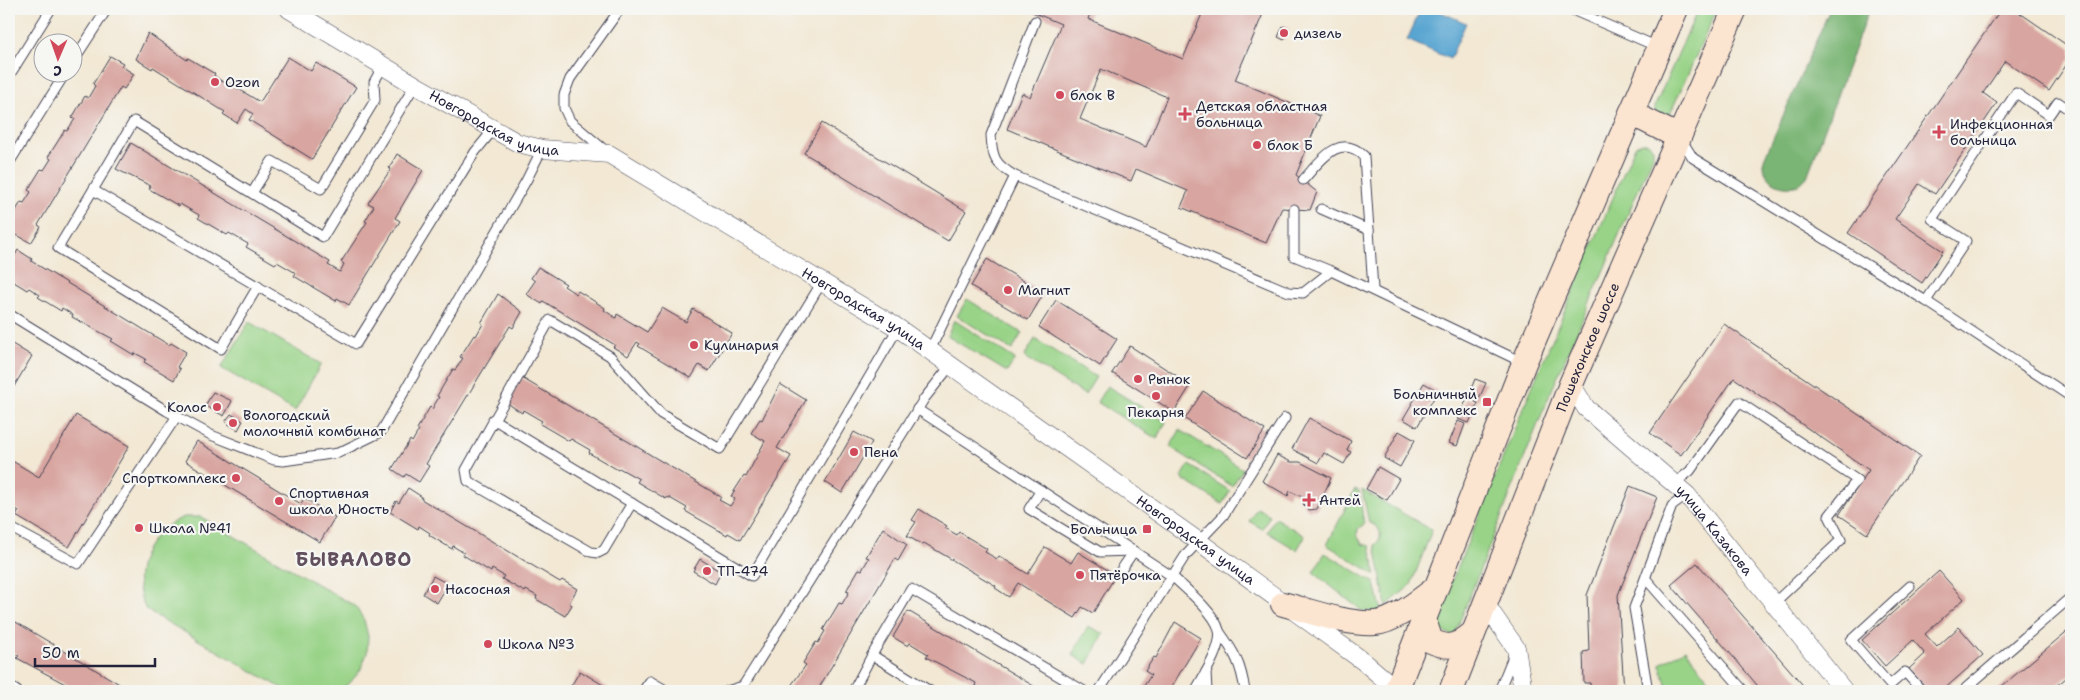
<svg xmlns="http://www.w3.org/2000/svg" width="2080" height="700" font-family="'Shantell Sans',sans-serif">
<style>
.green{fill:#98d387;stroke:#5d7a61}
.forest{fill:#7ab574;stroke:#4e6c58}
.water{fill:#59a5d1;stroke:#3e6486}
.building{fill:#d8a5a0;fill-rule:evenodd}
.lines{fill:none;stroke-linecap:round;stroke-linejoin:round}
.lane-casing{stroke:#414052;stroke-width:11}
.street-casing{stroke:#414052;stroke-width:19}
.secondary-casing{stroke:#414052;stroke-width:26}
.lane{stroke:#fff;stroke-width:9}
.street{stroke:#fff;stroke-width:18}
.secondary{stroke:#fce5d0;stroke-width:24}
.poi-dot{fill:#d1495b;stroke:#f6f6f2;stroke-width:2}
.labels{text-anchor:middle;stroke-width:4.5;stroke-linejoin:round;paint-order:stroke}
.poi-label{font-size:14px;fill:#22223b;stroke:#f6f6f2;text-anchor:start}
.street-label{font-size:14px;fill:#22223b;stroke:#f6f6f2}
.district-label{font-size:19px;font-weight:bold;letter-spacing:1px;fill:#62505e;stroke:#f6f6f2}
</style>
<rect width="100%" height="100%" fill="#f6f6f2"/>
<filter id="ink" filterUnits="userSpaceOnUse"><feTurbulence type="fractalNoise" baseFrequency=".02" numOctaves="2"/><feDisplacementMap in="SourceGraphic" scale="10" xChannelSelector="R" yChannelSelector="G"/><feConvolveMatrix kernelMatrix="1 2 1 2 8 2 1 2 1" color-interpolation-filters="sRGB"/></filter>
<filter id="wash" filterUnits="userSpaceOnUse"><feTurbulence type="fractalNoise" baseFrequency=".0096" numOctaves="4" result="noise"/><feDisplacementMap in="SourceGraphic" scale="20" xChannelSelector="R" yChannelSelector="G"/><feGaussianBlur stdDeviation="1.12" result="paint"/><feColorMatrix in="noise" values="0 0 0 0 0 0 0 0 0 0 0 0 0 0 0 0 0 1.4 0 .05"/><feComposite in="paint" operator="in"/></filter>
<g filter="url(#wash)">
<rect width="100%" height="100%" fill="#f2e8d4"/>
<!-- green -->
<g class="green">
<path d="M 1698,9 L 1717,9 L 1670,114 L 1665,117 L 1655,112 L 1655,106 Z"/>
<path d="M 1642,143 L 1648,143 L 1653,148 L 1653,156 L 1545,406 L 1454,636 L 1433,627 L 1527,399 L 1635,146 Z"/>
<path d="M 967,299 L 1022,333 L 1012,350 L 957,316 Z"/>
<path d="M 954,320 L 1015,359 L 1007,372 L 947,336 Z"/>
<path d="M 249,322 L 321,364 L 295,411 L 221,368 Z"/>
<path d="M 1035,339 L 1096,377 L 1085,395 L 1024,357 Z"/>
<path d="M 1107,386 L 1166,422 L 1157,439 L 1097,402 Z"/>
<path d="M 1180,430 L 1243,469 L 1232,486 L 1170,447 Z"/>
<path d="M 1189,465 L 1230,491 L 1222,504 L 1181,478 Z"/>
<path d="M 1355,489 L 1359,491 L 1364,524 L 1358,529 L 1357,535 L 1362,544 L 1370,546 L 1376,575 L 1327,545 Z"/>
<path d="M 1362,490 L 1432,530 L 1411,585 L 1386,606 L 1375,545 C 1384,537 1381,526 1369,523 Z"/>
<path d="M 1257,508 L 1270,515 L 1262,529 L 1249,521 Z"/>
<path d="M 184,517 L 201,517 L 355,606 L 364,620 L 368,636 L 367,653 L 361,669 L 350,683 L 338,691 L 287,691 L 146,610 C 127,573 146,532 184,517 Z"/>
<path d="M 1275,518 L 1305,536 L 1297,550 L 1267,532 Z"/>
<path d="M 1325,553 L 1375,583 L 1381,609 L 1374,612 L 1362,611 L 1313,572 Z"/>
<path d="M 1088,626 L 1104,634 L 1088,664 L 1072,655 Z"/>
<path d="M 1686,649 L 1714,687 L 1706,691 L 1668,691 L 1660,664 Z"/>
</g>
<!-- forest -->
<path class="forest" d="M 1830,9 L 1869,9 L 1807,177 L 1799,185 C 1780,190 1762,181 1764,159 Z"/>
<!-- water -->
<path class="water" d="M 1421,9 L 1434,9 L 1466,23 L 1450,59 L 1407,40 Z"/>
<g id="blocks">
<!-- building -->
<g class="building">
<path d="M 9,9 L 17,9 L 9,22 Z"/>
<path d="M 1031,9 L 1092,9 L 1088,19 L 1183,59 L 1204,9 L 1265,9 L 1235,80 L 1320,116 L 1296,175 L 1317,192 L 1310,210 L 1282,208 L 1266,243 L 1181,207 L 1188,191 L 1136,169 L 1131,181 L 1007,129 L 1022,93 L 1030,97 L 1061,24 L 1030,11 ZM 1101,69 L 1167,97 L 1146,147 L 1080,119 Z"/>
<path d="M 2001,9 L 2014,9 L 2071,48 L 2071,58 L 2049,91 L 2005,61 L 1983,93 L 1997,103 L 1935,194 L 1919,184 L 1895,219 L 1943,251 L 1922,283 L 1848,233 Z"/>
<path d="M 1283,26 L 1289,29 L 1284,40 L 1278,37 Z"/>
<path d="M 148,33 L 187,60 L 188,58 L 215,74 L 214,76 L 226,84 L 227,82 L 260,102 L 288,57 L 311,71 L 316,63 L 356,87 L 312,159 L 249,120 L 253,114 L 246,109 L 237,123 L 223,114 L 225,112 L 153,67 L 152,69 L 136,59 Z"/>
<path d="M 110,56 L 123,63 L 121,66 L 134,74 L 124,89 L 121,87 L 38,225 L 41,227 L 31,243 L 17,235 L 16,238 L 9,234 L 9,222 L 21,202 L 24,203 L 31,192 L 28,190 L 41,169 L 44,170 L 51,159 L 48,157 L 65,130 L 67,131 L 75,119 L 72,118 L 85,96 L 88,98 L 95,86 L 93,84 Z"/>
<path d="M 822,123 L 966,211 L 948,241 L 804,153 Z"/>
<path d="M 131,143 L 330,262 L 328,265 L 340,272 L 344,264 L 341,262 L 367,222 L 365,221 L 374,206 L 368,203 L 391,169 L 389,168 L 397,154 L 423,170 L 395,218 L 400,221 L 349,305 L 337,298 L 336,301 L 294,276 L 296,273 L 277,262 L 275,264 L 246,247 L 248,244 L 229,233 L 227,235 L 198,218 L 199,215 L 180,204 L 179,206 L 149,189 L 151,186 L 116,169 Z"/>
<path d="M 18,250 L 32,259 L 31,261 L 169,345 L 171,343 L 186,352 L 177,367 L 180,369 L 174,380 L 144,362 L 146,359 L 135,353 L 134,355 L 111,341 L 113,339 L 72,317 L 73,315 L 62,308 L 61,311 L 38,297 L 40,295 L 29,288 L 27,290 L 9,279 L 9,265 Z"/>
<path d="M 987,259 L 1044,293 L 1028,320 L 971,286 Z"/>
<path d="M 538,267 L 566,284 L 564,286 L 576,294 L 578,291 L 605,308 L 604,310 L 616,318 L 617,314 L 647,332 L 662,308 L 686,322 L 693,309 L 732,333 L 709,371 L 699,365 L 691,378 L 638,346 L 640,344 L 637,342 L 628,356 L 613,347 L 615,345 L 543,301 L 542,304 L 526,294 L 535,281 L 531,278 Z"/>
<path d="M 498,294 L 522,312 L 513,328 L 510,326 L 426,464 L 429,466 L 419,482 L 406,474 L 404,477 L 392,469 L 410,440 L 412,442 L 419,430 L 417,429 L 430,407 L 432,409 L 439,397 L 437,396 L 453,369 L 455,370 L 463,358 L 460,357 L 474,335 L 476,336 L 483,324 L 481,323 Z"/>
<path d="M 1056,300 L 1117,339 L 1100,366 L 1039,327 Z"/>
<path d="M 1724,324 L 1920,456 L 1867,534 L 1839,515 L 1869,470 L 1734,378 L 1681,455 L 1650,433 Z"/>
<path d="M 9,342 L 32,356 L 9,395 Z"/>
<path d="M 1130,346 L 1191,385 L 1174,412 L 1112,373 Z"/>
<path d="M 522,378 L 721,497 L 719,500 L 730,506 L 735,499 L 731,496 L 744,476 L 746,477 L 765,441 L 751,433 L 760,419 L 762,420 L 780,384 L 806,400 L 777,448 L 791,456 L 740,540 L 728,533 L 727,535 L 685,511 L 687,508 L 668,497 L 666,499 L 637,482 L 639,479 L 619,468 L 618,470 L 589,453 L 590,450 L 571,439 L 569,441 L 540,424 L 542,421 L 523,410 L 522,413 L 507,403 Z"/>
<path d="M 1475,379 L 1486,383 L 1478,401 L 1468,396 Z"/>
<path d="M 1424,383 L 1438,391 L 1417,427 L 1403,419 Z"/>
<path d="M 1203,391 L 1265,430 L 1247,458 L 1185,419 Z"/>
<path d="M 213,392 L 232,401 L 224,416 L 205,406 Z"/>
<path d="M 1467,398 L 1478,403 L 1469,423 L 1458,419 Z"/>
<path d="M 231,414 L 243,421 L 238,430 L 225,422 Z"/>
<path d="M 76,415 L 129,446 L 69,547 L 16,516 L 19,511 L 9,505 L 9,459 L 39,477 Z"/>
<path d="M 1309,418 L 1351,441 L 1347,450 L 1351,452 L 1344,464 L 1324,453 L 1318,463 L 1292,449 Z"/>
<path d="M 1458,421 L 1465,424 L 1457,446 L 1449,443 Z"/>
<path d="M 1399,431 L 1415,440 L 1400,467 L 1384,458 Z"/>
<path d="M 854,432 L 872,442 L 842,493 L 825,482 Z"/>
<path d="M 197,441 L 301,504 L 304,498 L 335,517 L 320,542 L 185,461 Z"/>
<path d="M 1277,455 L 1291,462 L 1300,462 L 1331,478 L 1317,509 L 1309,510 L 1303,504 L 1304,498 L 1290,491 L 1288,496 L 1262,481 Z"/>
<path d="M 1378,467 L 1399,479 L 1387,500 L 1366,489 Z"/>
<path d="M 1630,486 L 1657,497 L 1618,595 L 1624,691 L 1591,691 L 1590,683 L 1584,683 L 1583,652 L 1589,651 L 1587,595 Z"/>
<path d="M 408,488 L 422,497 L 421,499 L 560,582 L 562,580 L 577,589 L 569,603 L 572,605 L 565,616 L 536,599 L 537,596 L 526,590 L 525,592 L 502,579 L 504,576 L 492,569 L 491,572 L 463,555 L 464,553 L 453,546 L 452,549 L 429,535 L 430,533 L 419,526 L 418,529 L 390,512 L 396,501 L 399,503 Z"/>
<path d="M 919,509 L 947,526 L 945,528 L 957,535 L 959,532 L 987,549 L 985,552 L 997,559 L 999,556 L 1028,574 L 1045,547 L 1071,563 L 1078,552 L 1116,575 L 1093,613 L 1082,607 L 1075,618 L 1018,583 L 1009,597 L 995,588 L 996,586 L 924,543 L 923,545 L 907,536 L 916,522 L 912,520 Z"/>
<path d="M 883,528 L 907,545 L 898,561 L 895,559 L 817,691 L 787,691 L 806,665 L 803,663 L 816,642 L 818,643 L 825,631 L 823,630 L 839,603 L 842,604 L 849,592 L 846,591 L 859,569 L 862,570 L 869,558 L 866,557 Z"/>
<path d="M 700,559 L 721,572 L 715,584 L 693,571 Z"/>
<path d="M 1697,563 L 1808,691 L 1762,691 L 1741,666 L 1671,585 Z"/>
<path d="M 1939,571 L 1964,599 L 1925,634 L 1937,647 L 1959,627 L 1983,655 L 1942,691 L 1929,691 L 1909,669 L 1925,654 L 1913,640 L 1885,666 L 1862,640 Z"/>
<path d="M 433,576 L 448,584 L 437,603 L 423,594 Z"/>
<path d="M 908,611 L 1042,691 L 984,691 L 975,686 L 976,683 L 926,657 L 928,654 L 910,643 L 908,646 L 893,637 Z"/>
<path d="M 9,618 L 131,691 L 73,691 L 66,687 L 67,685 L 17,658 L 19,656 L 9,650 Z"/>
<path d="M 1175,622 L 1201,638 L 1172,686 L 1177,689 L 1175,691 L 1144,691 L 1142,689 L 1151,675 L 1145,671 L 1154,657 L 1156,658 Z"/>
<path d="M 2071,628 L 2071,674 L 2050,691 L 1996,691 Z"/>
<path d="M 580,671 L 613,691 L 568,691 Z"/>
</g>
</g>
</g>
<g filter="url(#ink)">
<use href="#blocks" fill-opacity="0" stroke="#414052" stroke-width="1"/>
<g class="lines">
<!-- lane casing -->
<g class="lane-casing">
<g id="lane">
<path d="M 1570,9 L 1658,47"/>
<path d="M 72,63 L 107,9"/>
<path d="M 9,76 L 51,9"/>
<path d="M 415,85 L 323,237 L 134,121 L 93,190 L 356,344 L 475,152 L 493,130"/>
<path d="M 1681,139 L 1693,158 L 1926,301 L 2071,397"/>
<path d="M 607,152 L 570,121 L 564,108 L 564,95 L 570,79 L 620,9"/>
<path d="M 9,163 L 66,72"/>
<path d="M 1015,176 C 995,164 992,158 991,135 L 1035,21"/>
<path d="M 1303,180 C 1319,163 1339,131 1364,156 L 1373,289"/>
<path d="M 93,190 L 58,248 L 221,349 L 258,286"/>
<path d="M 252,193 L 272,161 L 321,189 L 375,100 L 374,82 L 383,66"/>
<path d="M 1294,209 L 1294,256 L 1331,271"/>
<path d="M 1321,209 L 1369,230"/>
<path d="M 1926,301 L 1966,241 L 1932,219 L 2016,93 L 2049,115 L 2058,102 L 2071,111"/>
<path d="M 9,314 L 167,411 L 211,435 L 274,460 L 283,461 L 338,453 L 381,432 L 526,181 L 542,149"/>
<path d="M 930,350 L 1015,176 L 1289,292 L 1303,293 L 1331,271 L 1524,363"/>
<path d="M 917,409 L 1173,577 C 1186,589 1215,613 1219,630 C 1223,646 1203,677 1195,691"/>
<path d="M 493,419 L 752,576 L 898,328"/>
<path d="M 1675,483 L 1690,471 L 1739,402 L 1857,480 L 1829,516 L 1841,540 L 1773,604"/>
<path d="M 1041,490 L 1029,509 L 1100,552 L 1133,551"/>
<path d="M 632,503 L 604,550 L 598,553 L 591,552 L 468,481 L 466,470 L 550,320 L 610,356 L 661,414 L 720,449 L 822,282"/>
<path d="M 13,529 L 78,564 L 177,416"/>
<path d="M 1119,573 L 1134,551"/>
<path d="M 1646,579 L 1744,691"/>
<path d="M 1910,586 L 1851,640 L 1890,685 L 1905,672 L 1922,691"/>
<path d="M 1219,631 C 1235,653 1241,664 1245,691"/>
<path d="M 1206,672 L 1207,691"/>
<path d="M 9,686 L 17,691"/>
<path d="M 1966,688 L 2071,597"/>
<path d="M 643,691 L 650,681 L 667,691"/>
<path d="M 727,691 L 743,686 L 924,399 L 951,365"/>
<path d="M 853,691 L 872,655"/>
<path d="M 930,691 L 872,655 L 911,589 L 1084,691"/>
<path d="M 1099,691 L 1185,556 L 1223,516 L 1285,418"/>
<path d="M 1499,691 L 1514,654"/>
<path d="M 1648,691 L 1634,608 L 1672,506 L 1687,495"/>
<path d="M 2070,691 L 2071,691"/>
</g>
</g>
<!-- street casing -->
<g class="street-casing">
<g id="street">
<path id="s1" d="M 289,9 L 415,85 L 518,143 L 542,149 L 609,154 L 898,328 L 1198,541 L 1363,661 L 1397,690"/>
<path id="s2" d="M 1571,384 L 1586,408 L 1687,495 L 1844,691"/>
<path d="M 1484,602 L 1516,648 L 1523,691"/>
</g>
</g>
<!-- secondary casing -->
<g class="secondary-casing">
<g id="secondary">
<path d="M 1631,113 L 1679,137"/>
<path d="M 1283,604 C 1310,611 1348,625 1375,623 C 1394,622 1420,600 1435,589"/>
<path d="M 1424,620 L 1431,641 C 1451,650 1457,646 1473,633"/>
<path d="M 1396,691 L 1524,363 L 1676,9"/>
<path id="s3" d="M 1451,691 L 1571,384 L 1735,9"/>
</g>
</g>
<!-- lane -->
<use href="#lane" class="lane"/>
<!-- street -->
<use href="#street" class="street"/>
<!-- secondary -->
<use href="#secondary" class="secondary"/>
</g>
</g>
<!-- markers -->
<g class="poi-dot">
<circle cx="1284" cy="33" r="5"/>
<circle cx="215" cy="82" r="5"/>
<circle cx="1060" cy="95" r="5"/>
<path d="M1182.5 106.5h5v5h5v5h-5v5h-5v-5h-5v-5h5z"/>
<path d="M1936.5 124.5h5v5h5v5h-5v5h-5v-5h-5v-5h5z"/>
<circle cx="1257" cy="145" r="5"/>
<circle cx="1008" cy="290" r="5"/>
<circle cx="694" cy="345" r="5"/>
<circle cx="1138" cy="379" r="5"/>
<circle cx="1156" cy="396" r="5"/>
<rect x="1482" y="397" width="10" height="10" rx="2.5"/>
<circle cx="217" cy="407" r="5"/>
<circle cx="233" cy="423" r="5"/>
<circle cx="854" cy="452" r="5"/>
<circle cx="236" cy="478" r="5"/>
<path d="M1306.5 492.5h5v5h5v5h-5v5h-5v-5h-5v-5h5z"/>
<circle cx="279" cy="501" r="5"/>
<circle cx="139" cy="528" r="5"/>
<rect x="1142" y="524" width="10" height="10" rx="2.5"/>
<circle cx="707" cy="571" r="5"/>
<circle cx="1080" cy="575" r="5"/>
<circle cx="435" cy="589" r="5"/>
<circle cx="488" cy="644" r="5"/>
</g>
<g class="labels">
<!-- poi labels -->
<g class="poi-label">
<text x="1294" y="38">дизель</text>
<text x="225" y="87">Ozon</text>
<text x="1070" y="100">блок В</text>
<text x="1196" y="111">Детская областная<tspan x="1196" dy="16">больница</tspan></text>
<text x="1950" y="129">Инфекционная<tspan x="1950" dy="16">больница</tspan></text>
<text x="1267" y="150">блок Б</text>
<text x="1018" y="295">Магнит</text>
<text x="704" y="350">Кулинария</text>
<text x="1148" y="384">Рынок</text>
<text x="1477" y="399" text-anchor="end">Больничный<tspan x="1477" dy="16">комплекс</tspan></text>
<text x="207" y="412" text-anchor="end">Колос</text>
<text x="1156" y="417" text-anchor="middle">Пекарня</text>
<text x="243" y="420">Вологодский<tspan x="243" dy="16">молочный комбинат</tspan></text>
<text x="864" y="457">Пена</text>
<text x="226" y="483" text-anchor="end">Спорткомплекс</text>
<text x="289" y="498">Спортивная<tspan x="289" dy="16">школа Юность</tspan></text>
<text x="1319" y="505">Антей</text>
<text x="149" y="533">Школа №41</text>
<text x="1137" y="534" text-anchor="end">Больница</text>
<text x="717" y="576">ТП-474</text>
<text x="1090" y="580">Пятёрочка</text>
<text x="445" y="594">Насосная</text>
<text x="498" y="649">Школа №3</text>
</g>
<!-- street labels -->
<g class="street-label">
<text dy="5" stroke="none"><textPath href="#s1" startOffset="236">Новгородская улица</textPath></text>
<text dy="5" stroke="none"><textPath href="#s1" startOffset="655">Новгородская улица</textPath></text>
<text dy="5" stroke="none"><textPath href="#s3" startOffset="370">Пошехонское шоссе</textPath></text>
<text dy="5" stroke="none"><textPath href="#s2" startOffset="206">улица Казакова</textPath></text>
<text dy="5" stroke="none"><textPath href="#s1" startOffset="1060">Новгородская улица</textPath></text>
</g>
<!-- district labels -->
<g class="district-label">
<text x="354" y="566">БЫВАЛОВО</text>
</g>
</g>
<!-- margin -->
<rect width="2080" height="700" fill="none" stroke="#f6f6f2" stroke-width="30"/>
<!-- north arrow -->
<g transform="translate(58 58) rotate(182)"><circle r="24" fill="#f6f6f2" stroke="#a1a1a9"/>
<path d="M0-4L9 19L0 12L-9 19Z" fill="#d1495b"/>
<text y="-8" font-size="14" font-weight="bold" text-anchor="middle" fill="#22223b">С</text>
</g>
<!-- scale -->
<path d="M35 658v8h120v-8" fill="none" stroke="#22223b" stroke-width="2.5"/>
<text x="42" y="658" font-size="15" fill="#22223b" stroke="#f6f6f2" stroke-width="4" paint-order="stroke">50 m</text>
</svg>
